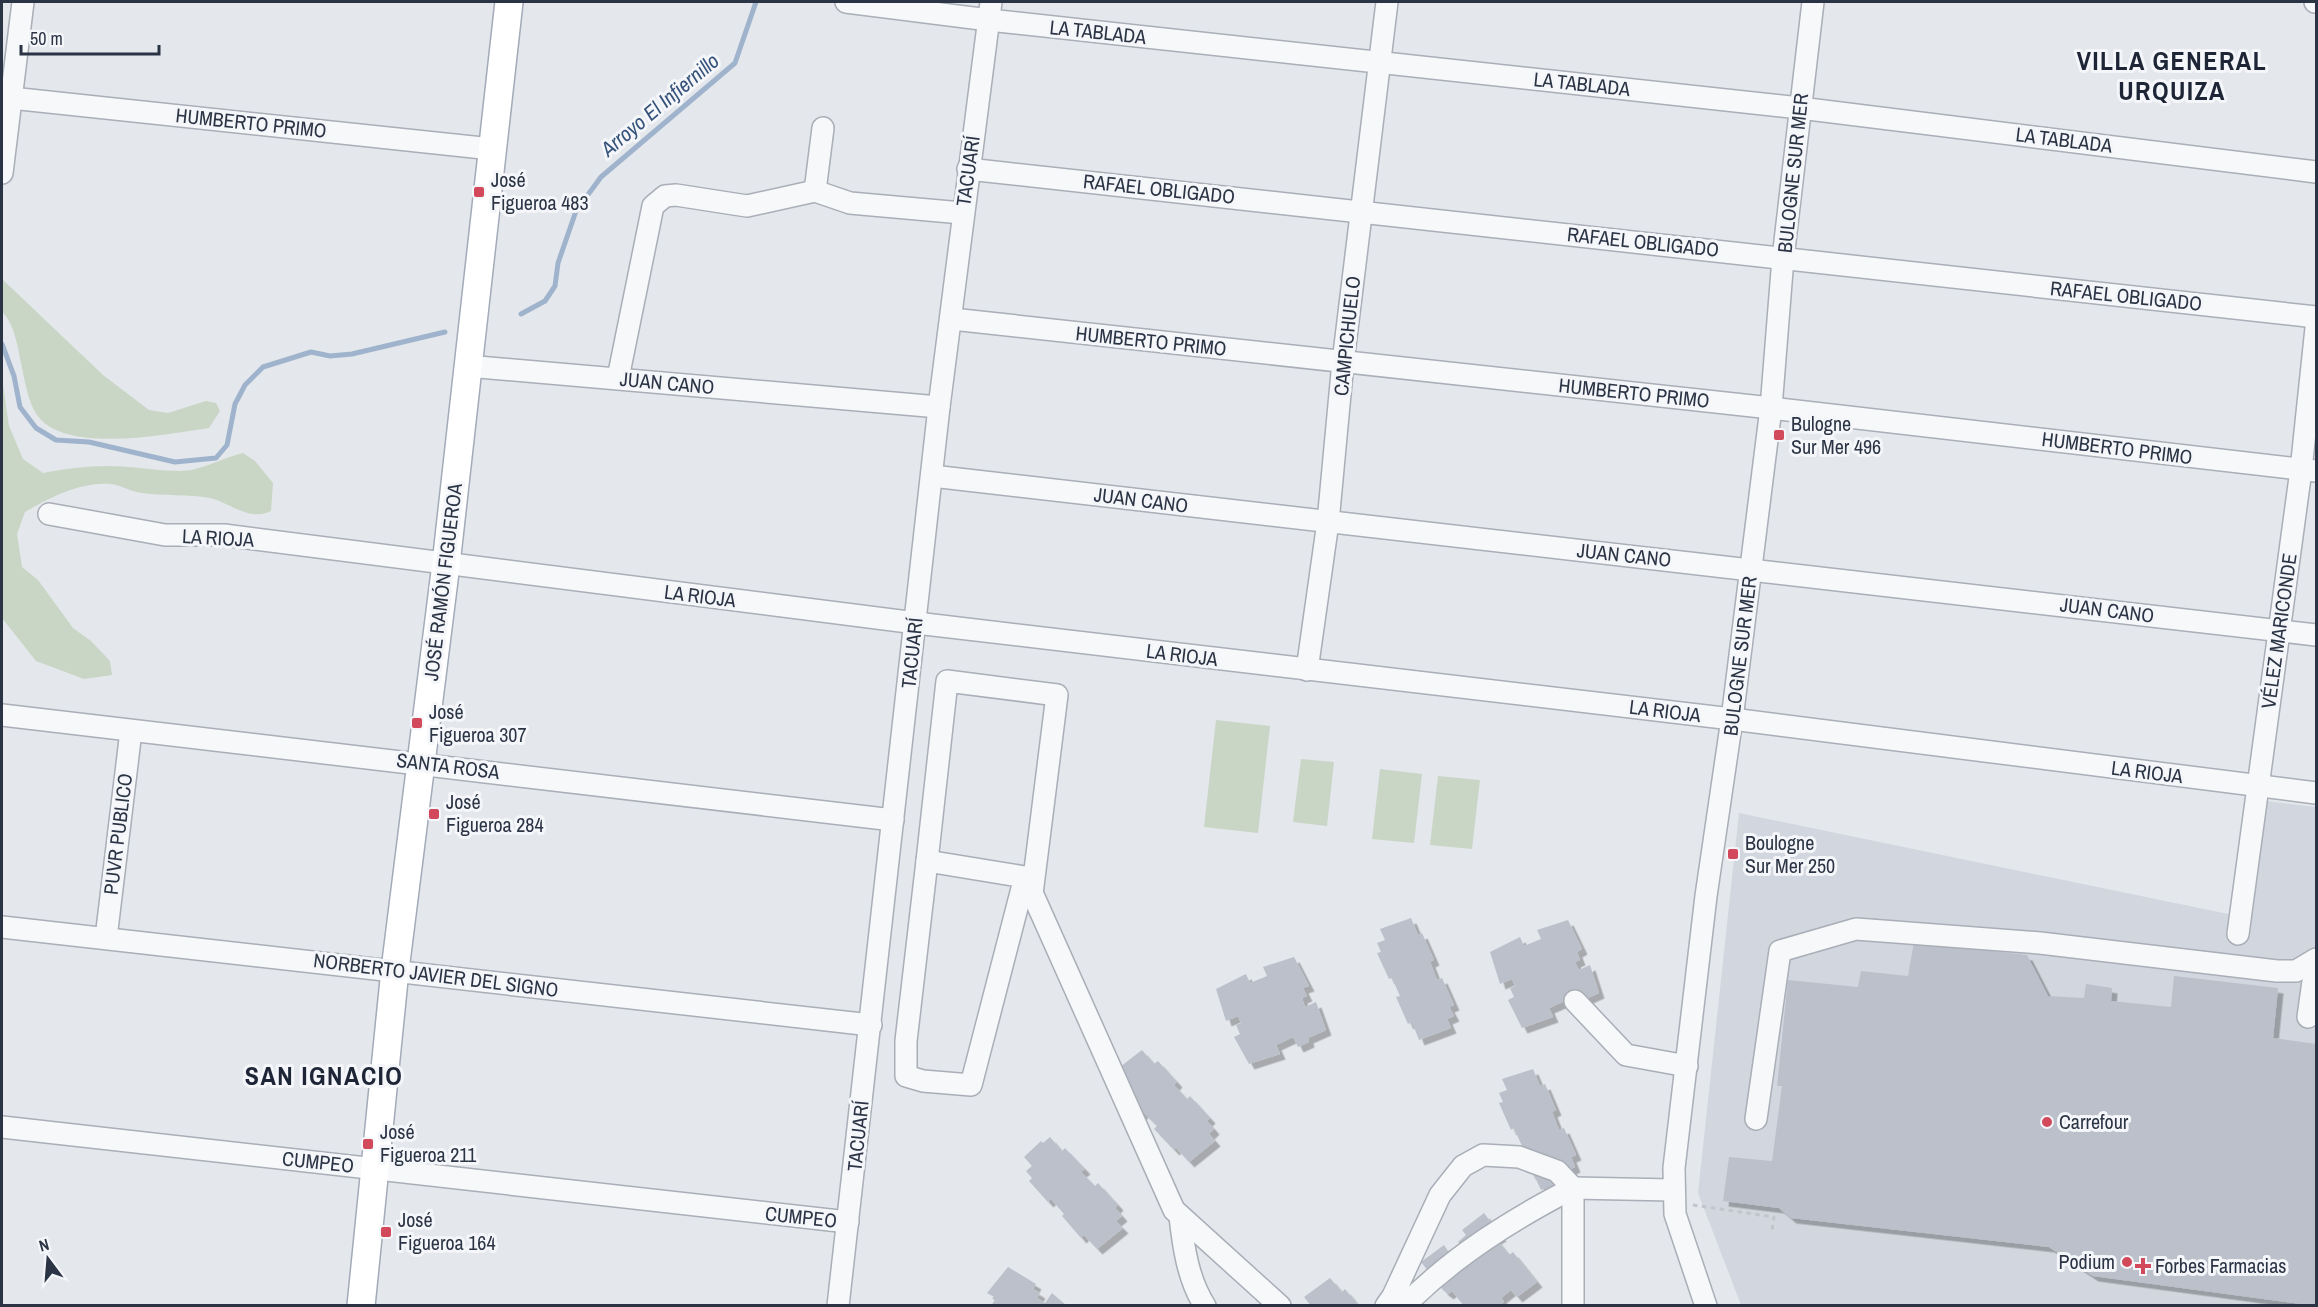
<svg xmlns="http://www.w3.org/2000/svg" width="2318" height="1307" font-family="'Archivo Narrow',sans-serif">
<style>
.built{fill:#d2d6de}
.green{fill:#c9d6c5}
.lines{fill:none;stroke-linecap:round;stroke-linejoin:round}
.stream{stroke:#9fb4cc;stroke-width:5}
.building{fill:#bbc0ca;filter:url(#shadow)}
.minor-casing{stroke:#a9aeb7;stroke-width:24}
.major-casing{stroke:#a3abb8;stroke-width:30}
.path{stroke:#c2c5cb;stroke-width:3;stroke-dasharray:4.5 4.5;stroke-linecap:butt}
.minor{stroke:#f7f8fa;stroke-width:21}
.major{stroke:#fff;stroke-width:27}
.poi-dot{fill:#d1495b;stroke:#f4f6f9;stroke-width:2}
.labels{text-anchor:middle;stroke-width:6;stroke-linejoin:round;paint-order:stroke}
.street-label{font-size:20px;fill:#2b3445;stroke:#f4f6f9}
.poi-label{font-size:20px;fill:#2b3445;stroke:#f4f6f9;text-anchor:start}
.water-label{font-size:21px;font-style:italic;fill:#34527a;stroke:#f4f6f9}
.district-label{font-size:26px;font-weight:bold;letter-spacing:1.5px;fill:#1d2536;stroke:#f4f6f9}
</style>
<defs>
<filter id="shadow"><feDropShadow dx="5.5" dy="5.5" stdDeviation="0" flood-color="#0004"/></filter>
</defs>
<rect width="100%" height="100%" fill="#e4e7ec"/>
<!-- built -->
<path class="built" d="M 2266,801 L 2316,807 L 2316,1305 L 1741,1305 L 1698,1193 L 1739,813 L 2233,915 Z"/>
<!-- green -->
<g class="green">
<path d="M 2,279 L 103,375 L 149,410 L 168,413 L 206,401 L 216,403 L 220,411 L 209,428 C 167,434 65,455 37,415 C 27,400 25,380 21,363 C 18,348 14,322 2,312 Z"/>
<path d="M 2,378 L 9,426 L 23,459 L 43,473 C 64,469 85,466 107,466 C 132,466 157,471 181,471 C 204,470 221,458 243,453 L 255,461 L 273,483 L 271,511 C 249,522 231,503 210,498 C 188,494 164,496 142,493 C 131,492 121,485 111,484 C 80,482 51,497 25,512 L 17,534 L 22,567 L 38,580 L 73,628 L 91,641 L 110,661 L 112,675 L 84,679 L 36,661 L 2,618 Z"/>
<path d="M 1216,720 L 1270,726 L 1258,833 L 1204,827 Z"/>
<path d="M 1301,759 L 1334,762 L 1327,826 L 1293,822 Z"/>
<path d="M 1380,769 L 1422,774 L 1414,843 L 1372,839 Z"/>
<path d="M 1438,776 L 1480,780 L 1472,849 L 1430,845 Z"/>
</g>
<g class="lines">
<!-- stream -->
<g class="stream">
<path d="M 521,314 L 545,301 L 555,286 L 558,263 L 576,211 L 601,177 L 735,63 L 756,2"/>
<path d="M 2,344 L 14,376 L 20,407 L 36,428 L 56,440 L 89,442 L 175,462 L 216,458 L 227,445 L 235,404 L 245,385 L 263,367 L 311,352 L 330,356 L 352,354 L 445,332"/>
</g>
</g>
<!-- building -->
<g class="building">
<path d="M 1411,918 L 1418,935 L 1422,933 L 1434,960 L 1430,962 L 1437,980 L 1442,978 L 1454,1005 L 1449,1007 L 1454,1016 L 1447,1019 L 1451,1028 L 1419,1040 L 1412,1022 L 1408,1024 L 1396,997 L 1400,996 L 1392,978 L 1389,979 L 1377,953 L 1381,952 L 1377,943 L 1385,940 L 1380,929 Z"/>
<path d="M 1568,920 L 1582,949 L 1577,952 L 1580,960 L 1575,962 L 1579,970 L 1590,965 L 1599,993 L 1581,1001 L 1567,1000 L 1549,1008 L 1553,1017 L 1522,1028 L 1508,1000 L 1514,997 L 1510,988 L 1515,986 L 1512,979 L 1500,984 L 1490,952 L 1520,937 L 1524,946 L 1541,939 L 1537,930 Z"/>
<path d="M 1914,942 L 2027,955 L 2048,996 L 2084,998 L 2086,984 L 2112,988 L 2111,1001 L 2171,1007 L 2174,976 L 2278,988 L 2273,1038 L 2316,1044 L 2316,1306 L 2093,1276 L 2049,1247 L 1791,1218 L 1779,1208 L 1723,1201 L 1729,1157 L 1772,1161 L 1782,1086 L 1777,1086 L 1788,980 L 1858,987 L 1861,971 L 1908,976 Z"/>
<path d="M 1294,957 L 1309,986 L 1303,988 L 1307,996 L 1302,998 L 1305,1007 L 1316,1002 L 1326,1030 L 1308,1038 L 1309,1042 L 1298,1047 L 1293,1037 L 1276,1045 L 1280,1054 L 1249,1064 L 1234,1037 L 1240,1034 L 1236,1025 L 1241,1023 L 1238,1016 L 1226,1021 L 1216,989 L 1246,974 L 1250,983 L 1267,976 L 1263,967 Z"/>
<path d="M 1142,1050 L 1154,1064 L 1158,1061 L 1177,1082 L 1174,1085 L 1187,1099 L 1190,1096 L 1210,1118 L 1207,1121 L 1214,1129 L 1209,1134 L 1215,1141 L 1189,1162 L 1176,1148 L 1174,1150 L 1154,1129 L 1157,1126 L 1143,1112 L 1141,1115 L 1116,1070 Z"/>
<path d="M 1533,1069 L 1540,1086 L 1545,1084 L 1556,1110 L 1552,1112 L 1559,1130 L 1564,1128 L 1576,1155 L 1571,1157 L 1575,1167 L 1569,1170 L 1573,1179 L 1541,1190 L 1533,1173 L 1530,1174 L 1519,1147 L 1522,1146 L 1514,1128 L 1511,1130 L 1499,1103 L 1503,1102 L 1499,1093 L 1507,1090 L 1502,1079 Z"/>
<path d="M 1050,1137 L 1062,1151 L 1065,1148 L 1085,1169 L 1081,1172 L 1095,1186 L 1098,1183 L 1118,1205 L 1115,1208 L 1122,1216 L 1116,1221 L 1123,1228 L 1097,1249 L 1084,1235 L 1081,1238 L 1062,1216 L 1064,1214 L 1051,1199 L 1048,1202 L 1029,1181 L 1032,1178 L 1026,1171 L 1032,1166 L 1024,1157 L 1041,1141 L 1043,1143 Z"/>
<path d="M 1484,1213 L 1501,1236 L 1496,1239 L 1509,1255 L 1513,1252 L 1537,1282 L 1517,1297 L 1511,1290 L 1501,1298 L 1504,1302 L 1499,1306 L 1464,1306 L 1452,1291 L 1448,1294 L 1443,1290 L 1421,1262 L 1444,1245 L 1450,1254 L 1461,1246 L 1458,1242 L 1466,1235 L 1462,1230 Z"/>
<path d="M 1008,1267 L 1036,1284 L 1033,1289 L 1040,1293 L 1037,1298 L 1045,1303 L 1052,1293 L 1067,1306 L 991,1306 L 996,1298 L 987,1293 Z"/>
<path d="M 1330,1278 L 1342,1292 L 1345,1289 L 1359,1306 L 1311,1306 L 1304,1297 Z"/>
</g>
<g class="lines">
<!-- minor casing -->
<g class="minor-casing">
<g id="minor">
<path d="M 846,2 L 989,20 L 1800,108 L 2316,172"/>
<path d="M 2315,2 L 2316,2"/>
<path d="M 11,98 L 492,149"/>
<path d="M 968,169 L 2316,317"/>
<path d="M 2,173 L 23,2"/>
<path d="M 815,191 L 823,128"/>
<path d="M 952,319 L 1771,408 L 2316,471"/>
<path d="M 467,366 L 939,407"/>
<path d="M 618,378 L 653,206 L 665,196 L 676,195 L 747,206 L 815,191 L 850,203 L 962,213"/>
<path d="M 932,476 L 2316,635"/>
<path d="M 49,514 L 165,535 L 224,535 L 916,623 L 1732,719 L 2316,793"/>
<path d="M 1307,670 L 1328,522 L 1343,362 L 1387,2"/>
<path d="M 2,715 L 893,820"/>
<path d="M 927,861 L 1025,877 L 971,1085 L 923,1081 L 906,1076 L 906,1041 Z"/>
<path d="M 927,861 L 947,681 L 1057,695 L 1032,894"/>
<path d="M 1025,877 L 1174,1210 L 1280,1306"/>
<path d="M 2,927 L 871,1025"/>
<path d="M 2238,934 L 2301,470 L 2316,328"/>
<path d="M 106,938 L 131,731"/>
<path d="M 1575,1001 L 1626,1055 L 1687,1066"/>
<path d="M 2308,1017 L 2316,960"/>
<path d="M 1756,1119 L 1780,951 L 1856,929 L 2040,943 L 2277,971 L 2296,971 L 2316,959"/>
<path d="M 2,1127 L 848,1222"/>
<path d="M 1180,1216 C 1183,1245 1188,1280 1205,1306"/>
<path d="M 838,1306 L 939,407 L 991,2"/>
<path d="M 1386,1306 L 1393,1296 L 1440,1195 L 1463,1166 L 1483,1155 L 1519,1157 L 1557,1171 L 1573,1188 C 1511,1220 1454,1256 1404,1306"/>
<path d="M 1573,1306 L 1573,1188 L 1673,1190"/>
<path d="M 1706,1306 L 1675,1214 L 1674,1168 L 1706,896 L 1732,719 L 1771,408 L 1783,258 L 1813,2"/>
</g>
</g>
<!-- major casing -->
<g class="major-casing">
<path id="major" d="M 361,1306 L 395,970 L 446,564 L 509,2"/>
</g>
<!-- path -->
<path class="path" d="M 1693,1205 L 1774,1217 L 1772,1230"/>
<!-- minor -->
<use href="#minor" class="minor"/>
<!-- major -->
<use href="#major" class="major"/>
</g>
<!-- markers -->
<g class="poi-dot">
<rect x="473" y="186" width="12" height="12" rx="3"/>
<rect x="1773" y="429" width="12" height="12" rx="3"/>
<rect x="411" y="717" width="12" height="12" rx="3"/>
<rect x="428" y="808" width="12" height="12" rx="3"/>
<rect x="1727" y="848" width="12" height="12" rx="3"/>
<circle cx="2047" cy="1122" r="6"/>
<rect x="362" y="1138" width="12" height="12" rx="3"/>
<rect x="380" y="1226" width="12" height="12" rx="3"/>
<circle cx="2127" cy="1262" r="6"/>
<path d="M2140 1257h6v6h6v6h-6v6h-6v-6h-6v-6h6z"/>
</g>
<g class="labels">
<!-- street labels -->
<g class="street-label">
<text transform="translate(1098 32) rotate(6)" y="7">LA TABLADA</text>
<text transform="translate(1582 84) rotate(6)" y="7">LA TABLADA</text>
<text transform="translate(251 123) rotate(6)" y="7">HUMBERTO PRIMO</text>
<text transform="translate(2064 140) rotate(7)" y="7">LA TABLADA</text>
<text transform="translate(968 171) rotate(-82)" y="7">TACUARÍ</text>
<text transform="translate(1793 173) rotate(-84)" y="7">BULOGNE SUR MER</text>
<text transform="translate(1159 189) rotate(6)" y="7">RAFAEL OBLIGADO</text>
<text transform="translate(1643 242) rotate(6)" y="7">RAFAEL OBLIGADO</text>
<text transform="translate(2126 296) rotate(6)" y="7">RAFAEL OBLIGADO</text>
<text transform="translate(1347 336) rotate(-84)" y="7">CAMPICHUELO</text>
<text transform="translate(1151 341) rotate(6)" y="7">HUMBERTO PRIMO</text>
<text transform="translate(667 383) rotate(5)" y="7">JUAN CANO</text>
<text transform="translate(1634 393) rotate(6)" y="7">HUMBERTO PRIMO</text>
<text transform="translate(2117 448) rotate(7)" y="7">HUMBERTO PRIMO</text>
<text transform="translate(1141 500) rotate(7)" y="7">JUAN CANO</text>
<text transform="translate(218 538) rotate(3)" y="7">LA RIOJA</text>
<text transform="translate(1624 555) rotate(6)" y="7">JUAN CANO</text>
<text transform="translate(443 582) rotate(-83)" y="7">JOSÉ RAMÓN FIGUEROA</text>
<text transform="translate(700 596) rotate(7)" y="7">LA RIOJA</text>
<text transform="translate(2107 610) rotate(7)" y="7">JUAN CANO</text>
<text transform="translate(2279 631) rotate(-82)" y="7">VÉLEZ MARICONDE</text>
<text transform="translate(912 653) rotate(-84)" y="7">TACUARÍ</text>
<text transform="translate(1182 655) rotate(7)" y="7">LA RIOJA</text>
<text transform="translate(1740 656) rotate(-83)" y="7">BULOGNE SUR MER</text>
<text transform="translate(1665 711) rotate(7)" y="7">LA RIOJA</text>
<text transform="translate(448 766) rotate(7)" y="7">SANTA ROSA</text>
<text transform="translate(2147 772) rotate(7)" y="7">LA RIOJA</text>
<text transform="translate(118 834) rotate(-83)" y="7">PUVR PUBLICO</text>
<text transform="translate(436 975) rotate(7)" y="7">NORBERTO JAVIER DEL SIGNO</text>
<text transform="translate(858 1136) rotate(-84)" y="7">TACUARÍ</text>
<text transform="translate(318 1162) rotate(6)" y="7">CUMPEO</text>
<text transform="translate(801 1217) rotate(6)" y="7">CUMPEO</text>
</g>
<!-- poi labels -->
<g class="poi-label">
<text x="491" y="187">José<tspan x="491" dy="23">Figueroa 483</tspan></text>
<text x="1791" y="431">Bulogne<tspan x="1791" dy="23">Sur Mer 496</tspan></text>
<text x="429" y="719">José<tspan x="429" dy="23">Figueroa 307</tspan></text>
<text x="446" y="809">José<tspan x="446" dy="23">Figueroa 284</tspan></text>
<text x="1745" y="850">Boulogne<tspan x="1745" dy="23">Sur Mer 250</tspan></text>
<text x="2059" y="1129">Carrefour</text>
<text x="380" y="1139">José<tspan x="380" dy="23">Figueroa 211</tspan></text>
<text x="398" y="1227">José<tspan x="398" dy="23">Figueroa 164</tspan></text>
<text x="2115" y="1269" text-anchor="end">Podium</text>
<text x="2155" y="1273">Forbes Farmacias</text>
</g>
<!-- water labels -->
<g class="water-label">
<text transform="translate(660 105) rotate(-40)" y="7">Arroyo El Infiernillo</text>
</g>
<!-- district labels -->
<g class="district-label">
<text x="2172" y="70">VILLA GENERAL<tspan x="2172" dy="30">URQUIZA</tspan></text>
<text x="324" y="1085">SAN IGNACIO</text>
</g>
</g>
<!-- border -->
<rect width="2318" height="1307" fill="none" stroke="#2b3445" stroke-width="6"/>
<!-- north arrow -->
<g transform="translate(48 1259) rotate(344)" stroke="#f4f6f9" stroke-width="4.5" paint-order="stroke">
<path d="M0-4.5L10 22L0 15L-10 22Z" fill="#2b3445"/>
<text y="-9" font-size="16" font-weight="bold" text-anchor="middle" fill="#2b3445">N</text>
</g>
<!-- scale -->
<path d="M21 45v9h138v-9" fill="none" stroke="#2b3445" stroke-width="3"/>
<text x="30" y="45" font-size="18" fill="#2b3445" stroke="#f4f6f9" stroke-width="4.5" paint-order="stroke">50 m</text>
</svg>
